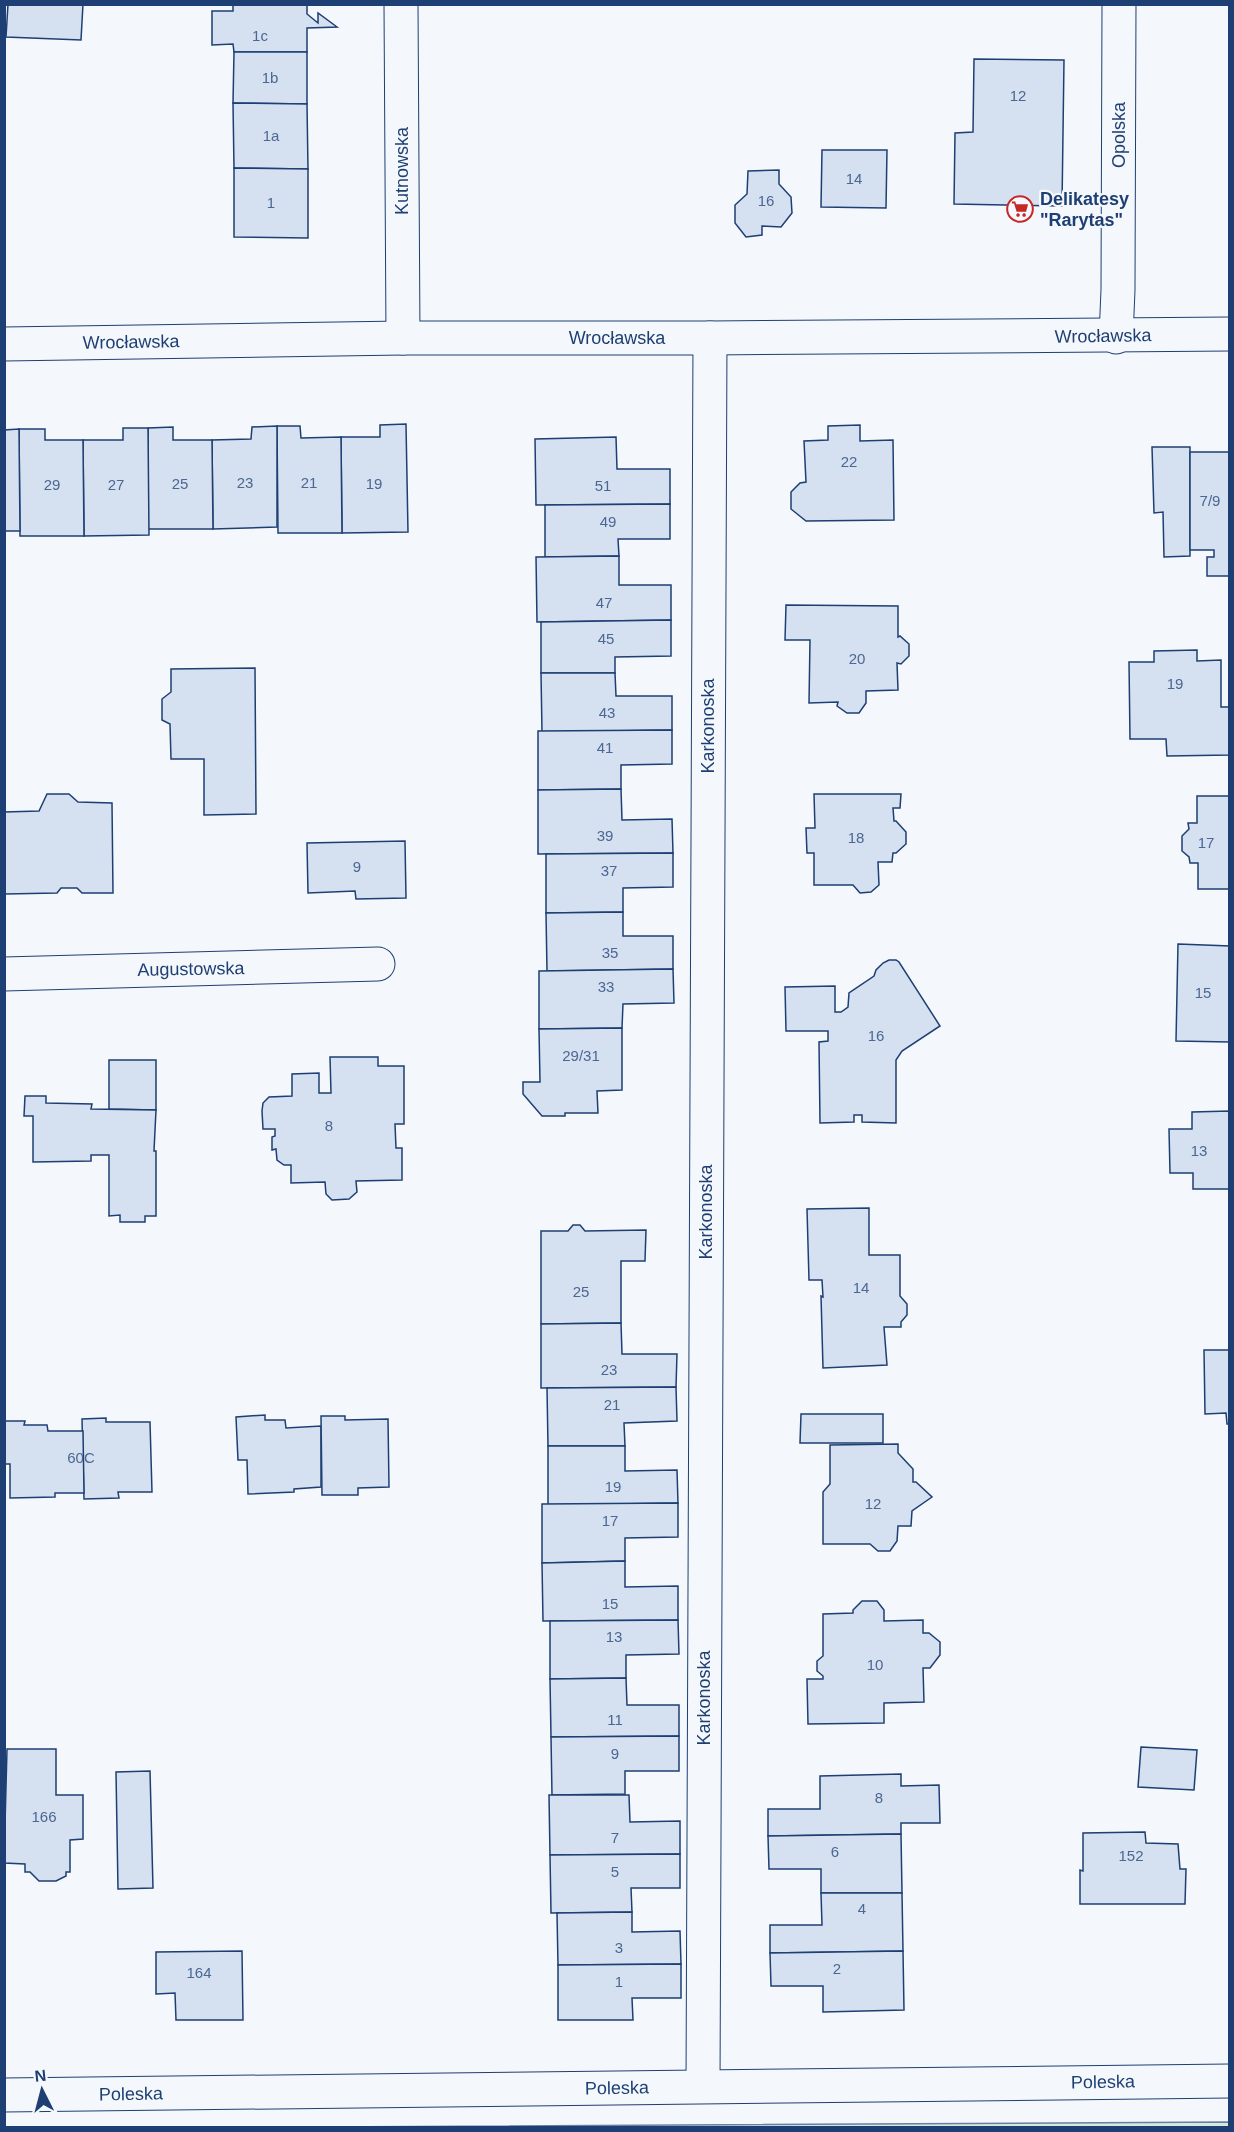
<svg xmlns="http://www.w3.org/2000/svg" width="1234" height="2132" font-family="Helvetica,sans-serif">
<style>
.green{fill:#d7e8df;stroke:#687fa3;stroke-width:1.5}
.building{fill:#d5e0f0;stroke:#1d3f73;stroke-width:1.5}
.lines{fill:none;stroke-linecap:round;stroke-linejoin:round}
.minor-casing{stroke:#1d3f73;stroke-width:35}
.minor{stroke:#f4f7fb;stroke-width:33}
.labels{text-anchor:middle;stroke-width:4.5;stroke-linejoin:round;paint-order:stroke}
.number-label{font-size:15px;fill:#4b6792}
.street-label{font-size:18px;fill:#1d3f73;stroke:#f4f7fb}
.poi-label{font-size:18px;font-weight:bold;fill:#1d3f73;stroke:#f4f7fb;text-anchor:start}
</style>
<rect width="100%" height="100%" fill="#f4f7fb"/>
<!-- green -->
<path class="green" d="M 1229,2122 L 1229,2128 L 321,2127 Z"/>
<!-- building -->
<g class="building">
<path d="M 8,4 L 83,4 L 81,40 L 6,37 Z"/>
<path d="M 233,4 L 307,4 L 307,14 L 318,23 L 318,13 L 337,27 L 307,28 L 307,52 L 234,52 L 233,44 L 212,45 L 212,11 L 233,11 Z"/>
<path d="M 234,52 L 307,52 L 307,104 L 233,103 Z"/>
<path d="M 974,59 L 1064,60 L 1062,206 L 954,204 L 955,133 L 973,132 Z"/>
<path d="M 233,103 L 307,104 L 308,169 L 234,168 Z"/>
<path d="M 822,150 L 887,150 L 886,208 L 821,207 Z"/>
<path d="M 234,168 L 308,169 L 308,238 L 234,237 Z"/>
<path d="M 779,170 L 779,184 L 791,197 L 792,213 L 781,227 L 762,226 L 762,235 L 746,237 L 735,223 L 735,205 L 747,194 L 748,171 Z"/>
<path d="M 406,424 L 408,532 L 342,533 L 341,437 L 380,437 L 380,425 Z"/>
<path d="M 860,425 L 860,441 L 893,440 L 894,520 L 806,521 L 791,509 L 791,492 L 800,483 L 806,482 L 804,441 L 828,440 L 828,426 Z"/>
<path d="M 277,426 L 300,426 L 301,438 L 341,437 L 342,533 L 278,533 Z"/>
<path d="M 277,426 L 277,527 L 213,529 L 212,440 L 251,439 L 252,427 Z"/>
<path d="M 173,427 L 173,440 L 212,440 L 213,529 L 148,529 L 148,428 Z"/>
<path d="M 123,428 L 148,428 L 149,535 L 84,536 L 83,440 L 123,440 Z"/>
<path d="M 19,429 L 45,429 L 45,440 L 83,440 L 84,536 L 20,536 Z"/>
<path d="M 19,429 L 20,531 L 4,531 L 4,430 Z"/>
<path d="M 616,437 L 617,469 L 670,469 L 670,504 L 536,505 L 535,439 Z"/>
<path d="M 1152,447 L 1190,447 L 1190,556 L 1164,557 L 1163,512 L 1154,513 Z"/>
<path d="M 1190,452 L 1230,452 L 1230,576 L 1207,576 L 1207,557 L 1214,557 L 1214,550 L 1190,550 Z"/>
<path d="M 670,504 L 670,539 L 618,539 L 619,556 L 545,557 L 545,505 Z"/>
<path d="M 619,556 L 619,585 L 671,585 L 671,620 L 537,622 L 536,557 Z"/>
<path d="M 786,605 L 898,606 L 898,637 L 900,636 L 909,644 L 909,656 L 901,664 L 897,663 L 898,690 L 866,691 L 866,703 L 859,713 L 847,713 L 837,706 L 838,702 L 809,703 L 810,640 L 785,640 Z"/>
<path d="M 671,620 L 671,656 L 615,657 L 615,673 L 541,673 L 541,622 Z"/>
<path d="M 1197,650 L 1197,661 L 1221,660 L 1221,707 L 1230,707 L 1230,755 L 1167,756 L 1166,739 L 1130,739 L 1129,662 L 1154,662 L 1154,651 Z"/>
<path d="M 255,668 L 256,814 L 204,815 L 204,759 L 171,759 L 170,724 L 162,720 L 162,699 L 171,692 L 171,669 Z"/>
<path d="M 541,673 L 615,673 L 616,696 L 672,696 L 672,730 L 542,732 Z"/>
<path d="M 672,730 L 672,764 L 621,765 L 621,789 L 538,790 L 538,731 Z"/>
<path d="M 621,789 L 622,820 L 672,819 L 673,853 L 538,854 L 538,790 Z"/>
<path d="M 47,794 L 69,794 L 78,802 L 112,803 L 113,893 L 82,893 L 77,888 L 61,888 L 57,893 L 5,894 L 4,812 L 39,811 Z"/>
<path d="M 814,794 L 901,794 L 900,808 L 893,808 L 894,821 L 896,821 L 906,832 L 906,844 L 896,853 L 893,853 L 892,862 L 878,862 L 879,885 L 871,892 L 860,893 L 853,885 L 814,885 L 814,853 L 807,853 L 806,828 L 815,828 Z"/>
<path d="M 1197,796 L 1230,796 L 1230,889 L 1198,889 L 1198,863 L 1190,863 L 1189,857 L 1182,851 L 1182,836 L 1189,829 L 1188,823 L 1197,823 Z"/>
<path d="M 405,841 L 406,898 L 356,899 L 355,891 L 308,893 L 307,843 Z"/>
<path d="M 673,853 L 673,887 L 623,888 L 623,912 L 546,913 L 546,854 Z"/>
<path d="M 623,912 L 623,936 L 673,936 L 673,969 L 547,971 L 546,913 Z"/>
<path d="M 1178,944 L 1230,946 L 1230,1042 L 1176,1041 Z"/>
<path d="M 889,960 L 896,960 L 899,962 L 940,1026 L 902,1051 L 896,1060 L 896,1123 L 862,1122 L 862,1115 L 854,1115 L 854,1122 L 820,1123 L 819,1042 L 828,1041 L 828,1031 L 786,1031 L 785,987 L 835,986 L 835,1012 L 841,1012 L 848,1007 L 849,993 L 874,976 L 876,970 L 883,963 Z"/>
<path d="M 673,969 L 674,1003 L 623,1004 L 622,1028 L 539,1029 L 539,971 Z"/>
<path d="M 622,1028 L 622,1090 L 597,1091 L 598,1113 L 565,1113 L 565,1116 L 542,1116 L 523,1094 L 523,1082 L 540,1082 L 539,1029 Z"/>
<path d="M 330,1057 L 378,1057 L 378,1066 L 404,1066 L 404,1124 L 395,1124 L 396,1148 L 402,1148 L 402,1180 L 356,1181 L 357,1192 L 349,1199 L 332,1200 L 326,1194 L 325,1182 L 291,1183 L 291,1165 L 284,1165 L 277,1160 L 276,1149 L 272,1150 L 272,1137 L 275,1136 L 275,1129 L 263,1129 L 262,1111 L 263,1103 L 269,1097 L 292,1096 L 292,1074 L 319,1073 L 319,1093 L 331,1093 Z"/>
<path d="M 109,1060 L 156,1060 L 156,1110 L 109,1109 Z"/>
<path d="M 25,1096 L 46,1096 L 46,1103 L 92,1104 L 91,1109 L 156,1110 L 154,1151 L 156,1151 L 156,1216 L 145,1216 L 145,1222 L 120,1222 L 120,1215 L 109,1216 L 109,1155 L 91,1155 L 91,1161 L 33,1162 L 33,1116 L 24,1116 Z"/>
<path d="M 1230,1111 L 1230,1189 L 1193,1189 L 1193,1173 L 1170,1173 L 1169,1129 L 1192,1129 L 1192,1112 Z"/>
<path d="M 869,1208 L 869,1255 L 900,1255 L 900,1296 L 907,1304 L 907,1315 L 901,1322 L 901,1327 L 884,1327 L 887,1365 L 823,1368 L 821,1296 L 823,1297 L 822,1280 L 809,1280 L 807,1209 Z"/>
<path d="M 573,1225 L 580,1225 L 585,1231 L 646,1230 L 645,1261 L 621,1261 L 621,1323 L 541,1324 L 541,1231 L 568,1231 Z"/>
<path d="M 621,1323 L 622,1354 L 677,1354 L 676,1387 L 541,1388 L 541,1324 Z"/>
<path d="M 1204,1350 L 1230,1350 L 1230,1424 L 1227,1424 L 1226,1413 L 1205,1414 Z"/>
<path d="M 676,1387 L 677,1421 L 624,1423 L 625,1446 L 548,1446 L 547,1388 Z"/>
<path d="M 801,1414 L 883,1414 L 883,1443 L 800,1443 Z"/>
<path d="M 265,1415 L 265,1420 L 285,1420 L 286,1428 L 321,1426 L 321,1487 L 294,1489 L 294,1492 L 248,1494 L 247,1460 L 238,1460 L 236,1417 Z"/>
<path d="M 321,1416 L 345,1416 L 345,1420 L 388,1419 L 389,1487 L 358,1488 L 358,1495 L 322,1495 Z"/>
<path d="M 106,1418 L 106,1422 L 150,1422 L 152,1492 L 118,1492 L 119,1498 L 84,1499 L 82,1419 Z"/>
<path d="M 4,1421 L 25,1421 L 24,1425 L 47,1425 L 48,1431 L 83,1431 L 84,1493 L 55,1493 L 55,1497 L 10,1498 L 10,1464 L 4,1464 Z"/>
<path d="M 898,1444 L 898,1453 L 913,1469 L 913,1482 L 916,1482 L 932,1497 L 912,1511 L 911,1526 L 898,1526 L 897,1541 L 890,1551 L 878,1551 L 870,1544 L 823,1544 L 823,1492 L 830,1484 L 830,1445 Z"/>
<path d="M 548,1446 L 625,1446 L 625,1471 L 677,1470 L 678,1503 L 548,1505 Z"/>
<path d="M 678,1503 L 678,1537 L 625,1538 L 625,1561 L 542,1563 L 542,1504 Z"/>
<path d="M 625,1561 L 625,1587 L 678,1586 L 678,1620 L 543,1621 L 542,1563 Z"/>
<path d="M 862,1601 L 877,1601 L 884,1610 L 884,1621 L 923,1620 L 923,1633 L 929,1633 L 940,1642 L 940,1655 L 930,1668 L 923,1668 L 924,1702 L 884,1703 L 884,1723 L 808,1724 L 807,1679 L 823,1679 L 823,1676 L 817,1671 L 817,1661 L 823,1656 L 823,1614 L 853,1613 L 853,1610 Z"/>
<path d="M 678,1620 L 679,1654 L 626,1655 L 626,1678 L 550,1679 L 550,1621 Z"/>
<path d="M 626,1678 L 627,1705 L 679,1705 L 679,1736 L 551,1737 L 550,1679 Z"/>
<path d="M 679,1736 L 679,1771 L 625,1771 L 625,1794 L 552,1795 L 551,1737 Z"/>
<path d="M 1141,1747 L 1197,1750 L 1194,1790 L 1138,1787 Z"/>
<path d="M 7,1749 L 56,1749 L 56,1795 L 83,1795 L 83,1839 L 70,1840 L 70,1872 L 66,1872 L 66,1876 L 56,1881 L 39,1881 L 30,1872 L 25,1872 L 25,1864 L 4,1863 Z"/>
<path d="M 150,1771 L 153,1888 L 118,1889 L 116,1772 Z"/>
<path d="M 901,1774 L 901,1786 L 939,1785 L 940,1823 L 901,1823 L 901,1834 L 768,1836 L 768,1809 L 820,1809 L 820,1776 Z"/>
<path d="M 549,1795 L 629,1795 L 630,1822 L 680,1821 L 680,1854 L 550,1855 Z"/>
<path d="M 1145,1832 L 1146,1843 L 1178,1844 L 1180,1869 L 1186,1869 L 1185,1904 L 1080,1904 L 1080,1870 L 1083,1871 L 1083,1833 Z"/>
<path d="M 901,1834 L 902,1893 L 821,1893 L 821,1869 L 769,1869 L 768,1836 Z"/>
<path d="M 680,1854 L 680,1888 L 631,1888 L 632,1912 L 551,1913 L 550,1855 Z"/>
<path d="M 821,1893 L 902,1893 L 903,1951 L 770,1953 L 770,1925 L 822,1925 Z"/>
<path d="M 632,1912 L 632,1932 L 680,1931 L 681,1964 L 558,1965 L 557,1913 Z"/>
<path d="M 242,1951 L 243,2020 L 176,2020 L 175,1993 L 156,1994 L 156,1952 Z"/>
<path d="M 903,1951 L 904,2010 L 823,2012 L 823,1986 L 771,1986 L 770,1953 Z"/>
<path d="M 681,1964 L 681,1998 L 632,1998 L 633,2020 L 558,2020 L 558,1965 Z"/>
</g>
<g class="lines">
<!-- minor casing -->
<g class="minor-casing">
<g id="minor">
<path d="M 401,4 L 403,338"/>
<path d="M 1116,337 L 1118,290 L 1119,4"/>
<path d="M 4,344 L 403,338 L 710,338 L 1230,334"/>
<path d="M 4,974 L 378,964"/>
<path d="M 703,2086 L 710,338"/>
<path d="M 4,2095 L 1230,2081"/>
</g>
</g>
<!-- minor -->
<use href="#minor" class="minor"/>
</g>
<!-- icons -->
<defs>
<g id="supermarket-ring" transform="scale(1.35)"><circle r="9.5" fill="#f4f7fb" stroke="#c62828" stroke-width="1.5"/><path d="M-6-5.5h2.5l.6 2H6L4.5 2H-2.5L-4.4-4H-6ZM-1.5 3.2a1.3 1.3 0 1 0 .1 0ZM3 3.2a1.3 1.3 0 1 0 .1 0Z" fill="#c62828"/></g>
</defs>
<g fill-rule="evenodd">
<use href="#supermarket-ring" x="1020" y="209"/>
</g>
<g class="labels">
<!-- number labels -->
<g class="number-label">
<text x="260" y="41">1c</text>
<text x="270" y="83">1b</text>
<text x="1018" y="101">12</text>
<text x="271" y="141">1a</text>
<text x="854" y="184">14</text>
<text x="766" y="206">16</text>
<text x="271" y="208">1</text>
<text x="849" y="467">22</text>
<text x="245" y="488">23</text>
<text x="309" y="488">21</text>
<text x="180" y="489">25</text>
<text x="374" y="489">19</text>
<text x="52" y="490">29</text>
<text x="116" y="490">27</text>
<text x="603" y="491">51</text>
<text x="1210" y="506">7/9</text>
<text x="608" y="527">49</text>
<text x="604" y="608">47</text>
<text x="606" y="644">45</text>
<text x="857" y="664">20</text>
<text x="1175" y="689">19</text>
<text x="607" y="718">43</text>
<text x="605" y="753">41</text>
<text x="605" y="841">39</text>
<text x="856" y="843">18</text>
<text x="1206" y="848">17</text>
<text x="357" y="872">9</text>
<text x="609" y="876">37</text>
<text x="610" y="958">35</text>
<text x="606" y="992">33</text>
<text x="1203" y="998">15</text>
<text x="876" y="1041">16</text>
<text x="581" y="1061">29/31</text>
<text x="329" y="1131">8</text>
<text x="1199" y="1156">13</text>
<text x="861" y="1293">14</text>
<text x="581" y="1297">25</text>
<text x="609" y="1375">23</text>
<text x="612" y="1410">21</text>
<text x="81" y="1463">60C</text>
<text x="613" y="1492">19</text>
<text x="873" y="1509">12</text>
<text x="610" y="1526">17</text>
<text x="610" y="1609">15</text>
<text x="614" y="1642">13</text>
<text x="875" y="1670">10</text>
<text x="615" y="1725">11</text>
<text x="615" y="1759">9</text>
<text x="879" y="1803">8</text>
<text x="44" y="1822">166</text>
<text x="615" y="1843">7</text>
<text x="835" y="1857">6</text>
<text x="1131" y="1861">152</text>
<text x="615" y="1877">5</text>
<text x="862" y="1914">4</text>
<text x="619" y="1953">3</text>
<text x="837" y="1974">2</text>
<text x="199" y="1978">164</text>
<text x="619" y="1987">1</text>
</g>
<!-- street labels -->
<g class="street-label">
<text transform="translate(1119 135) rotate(-90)" y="6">Opolska</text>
<text transform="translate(402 171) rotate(-90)" y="6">Kutnowska</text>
<text transform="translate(1103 336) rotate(-1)" y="6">Wrocławska</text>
<text x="617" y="344">Wrocławska</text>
<text transform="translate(131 342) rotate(-1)" y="6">Wrocławska</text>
<text transform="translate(708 726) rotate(-90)" y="6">Karkonoska</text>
<text transform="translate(191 969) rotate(-1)" y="6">Augustowska</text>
<text transform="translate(706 1212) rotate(-90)" y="6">Karkonoska</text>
<text transform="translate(704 1698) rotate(-90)" y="6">Karkonoska</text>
<text transform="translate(1103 2082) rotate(-1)" y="6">Poleska</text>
<text transform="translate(617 2088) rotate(-1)" y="6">Poleska</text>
<text transform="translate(131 2094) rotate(-1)" y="6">Poleska</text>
</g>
<!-- poi labels -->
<g class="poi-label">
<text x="1040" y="205">Delikatesy<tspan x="1040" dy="21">"Rarytas"</tspan></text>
</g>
</g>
<!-- border -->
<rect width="1234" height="2132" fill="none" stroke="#1d3f73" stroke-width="12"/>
<!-- north arrow -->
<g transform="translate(42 2090) rotate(354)" stroke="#f4f7fb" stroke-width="4.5" paint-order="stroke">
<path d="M0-4.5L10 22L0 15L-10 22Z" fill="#1d3f73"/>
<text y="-9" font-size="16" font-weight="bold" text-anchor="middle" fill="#1d3f73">N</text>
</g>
</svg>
